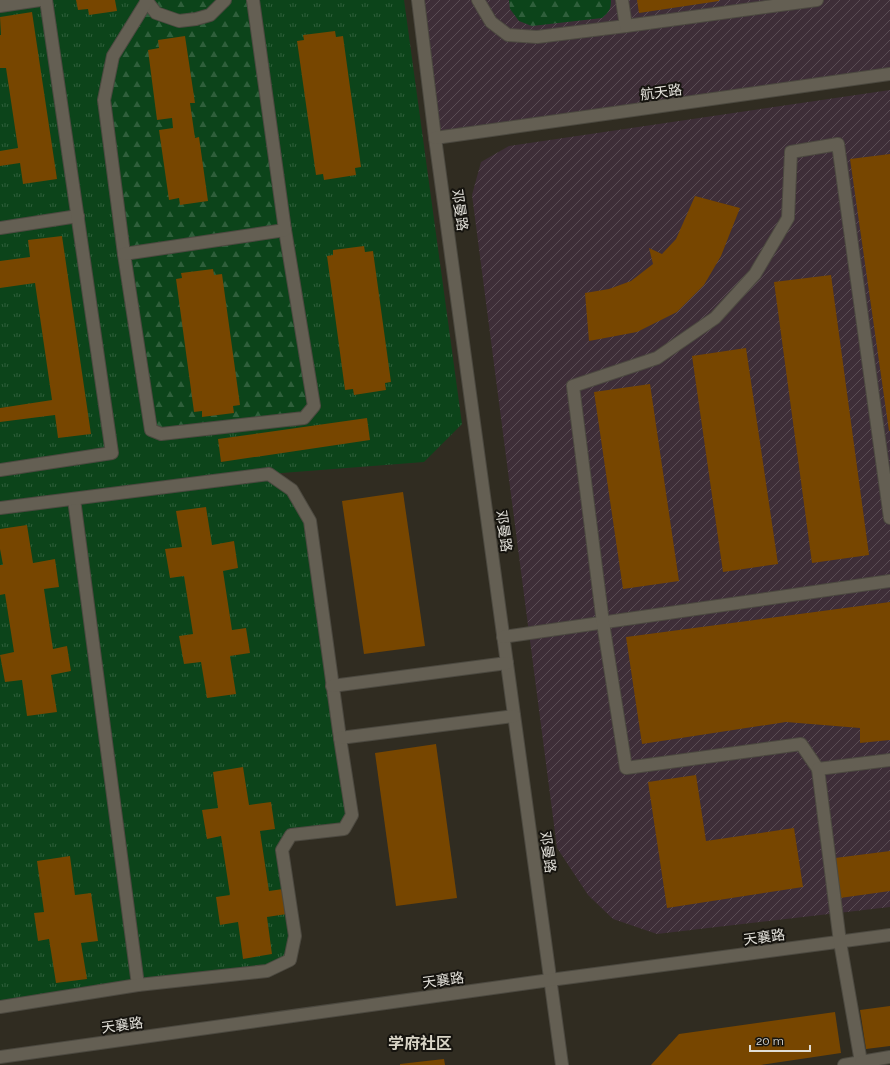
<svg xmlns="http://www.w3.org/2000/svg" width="890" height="1065" font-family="Raleway,'Noto Sans SC',sans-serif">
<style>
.industrial{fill:url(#industrial-furrows)}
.grass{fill:url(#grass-tufts)}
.forest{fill:url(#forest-firs)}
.building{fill:#774600}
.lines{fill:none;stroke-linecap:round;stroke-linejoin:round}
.minor-casing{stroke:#4c4940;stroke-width:14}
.minor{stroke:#645f53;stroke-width:12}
.labels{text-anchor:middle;stroke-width:4;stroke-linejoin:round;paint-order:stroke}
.street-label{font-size:14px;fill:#e1dfd8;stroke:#16140f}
.quarter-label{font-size:16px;font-weight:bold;fill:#d9d5c7;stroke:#16140f}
</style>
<defs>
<pattern id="industrial-furrows" width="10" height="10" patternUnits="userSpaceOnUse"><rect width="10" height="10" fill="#3e2e38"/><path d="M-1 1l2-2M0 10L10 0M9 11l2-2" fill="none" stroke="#5a4c54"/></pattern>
<pattern id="grass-tufts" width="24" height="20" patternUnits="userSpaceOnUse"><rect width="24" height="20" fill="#0c441a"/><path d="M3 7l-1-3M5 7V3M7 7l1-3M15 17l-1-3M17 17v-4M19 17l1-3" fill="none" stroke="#2f5f3b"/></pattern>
<pattern id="forest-firs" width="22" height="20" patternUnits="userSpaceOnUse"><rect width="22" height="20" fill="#0c441a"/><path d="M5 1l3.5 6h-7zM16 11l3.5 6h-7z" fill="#2f5f3b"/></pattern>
</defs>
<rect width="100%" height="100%" fill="#302c21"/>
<!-- industrial -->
<g class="industrial">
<path d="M 416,0 L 890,0 L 890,74 L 435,138 Z"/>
<path d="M 890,90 L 890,907 L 657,934 L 613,919 L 588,895 L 557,848 L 472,195 L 481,162 L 509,146 Z"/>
</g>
<!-- grass -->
<path class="grass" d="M 0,0 L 404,0 L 462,424 L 424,462 L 269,474 L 292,490 L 310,521 L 352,815 L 344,829 L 291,835 L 282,850 L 295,936 L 290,960 L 267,971 L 0,1007 Z"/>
<!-- forest -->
<g class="forest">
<path d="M 146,0 L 253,0 L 314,406 L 304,418 L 151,430 L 104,100 L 113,56 Z"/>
<path d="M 509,0 L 611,0 C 611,9 609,12 602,18 L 532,26 L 519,21 L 510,9 Z"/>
</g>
<!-- building -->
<g class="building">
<path d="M 76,0 L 115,0 L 117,11 L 89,15 L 88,9 L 78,10 Z"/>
<path d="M 637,0 L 719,0 L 719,1 L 639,13 Z"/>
<path d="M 32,12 L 57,179 L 23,184 L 20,163 L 0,166 L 0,151 L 18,148 L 6,68 L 0,68 L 0,35 L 1,35 L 0,17 Z"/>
<path d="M 335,31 L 336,37 L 343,36 L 361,167 L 355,168 L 356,175 L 324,180 L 323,174 L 316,175 L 297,41 L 304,40 L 303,35 Z"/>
<path d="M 185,36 L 195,103 L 190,103 L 195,138 L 199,137 L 208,201 L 180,205 L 179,198 L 169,200 L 159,130 L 173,128 L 172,118 L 157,120 L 148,50 L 159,48 L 158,40 Z"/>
<path d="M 890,154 L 890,431 L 889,431 L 850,159 Z"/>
<path d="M 695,196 L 740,208 L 721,256 L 704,285 L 677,312 L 637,332 L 589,341 L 585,293 L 609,289 L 631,281 L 653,264 L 649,248 L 662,254 L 676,239 Z"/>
<path d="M 62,236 L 91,434 L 58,438 L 55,415 L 0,422 L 0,408 L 52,400 L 35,283 L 0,288 L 0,261 L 30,257 L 28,240 Z"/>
<path d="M 364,246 L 365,252 L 373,251 L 391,382 L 385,383 L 386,390 L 354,395 L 353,389 L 345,390 L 327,256 L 333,255 L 333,250 Z"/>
<path d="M 213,269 L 214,275 L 222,274 L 240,405 L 233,406 L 234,413 L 202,417 L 202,411 L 194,412 L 176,279 L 182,278 L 181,273 Z"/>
<path d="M 831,275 L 869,555 L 812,563 L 774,282 Z"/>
<path d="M 746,348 L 778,564 L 723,572 L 692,356 Z"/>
<path d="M 650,384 L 679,581 L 623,589 L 594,392 Z"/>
<path d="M 367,418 L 370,440 L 221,462 L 218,439 Z"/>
<path d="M 403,492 L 425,646 L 364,654 L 342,501 Z"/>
<path d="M 206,507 L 212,545 L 234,541 L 238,568 L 223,571 L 232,630 L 246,628 L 250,653 L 230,656 L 236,694 L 207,698 L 201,662 L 184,664 L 179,636 L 193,634 L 184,576 L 170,578 L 165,549 L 182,547 L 176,511 Z"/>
<path d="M 27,525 L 33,563 L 55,559 L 59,587 L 44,589 L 53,649 L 67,646 L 71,671 L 51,675 L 57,712 L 27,716 L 22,680 L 5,682 L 0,655 L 14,652 L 5,594 L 0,595 L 0,565 L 3,565 L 0,549 L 0,529 Z"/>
<path d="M 890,602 L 890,740 L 860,743 L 860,728 L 786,722 L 642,744 L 626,637 Z"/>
<path d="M 436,744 L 457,898 L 396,906 L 375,753 Z"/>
<path d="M 243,767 L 249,805 L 271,802 L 275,829 L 260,831 L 269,891 L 283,889 L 287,914 L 267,917 L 272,954 L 243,959 L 238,922 L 220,925 L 216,897 L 230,895 L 221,836 L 207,839 L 202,810 L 218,808 L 213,772 Z"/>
<path d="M 696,775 L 706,841 L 794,828 L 803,887 L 667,908 L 648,782 Z"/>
<path d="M 890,851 L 890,891 L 840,898 L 835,858 Z"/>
<path d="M 70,856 L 75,895 L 91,893 L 98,941 L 81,943 L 87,979 L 56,983 L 49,939 L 38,941 L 34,913 L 44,912 L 37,861 Z"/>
<path d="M 890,1006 L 890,1046 L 866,1049 L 860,1010 Z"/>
<path d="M 835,1012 L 841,1053 L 761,1065 L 651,1065 L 679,1034 Z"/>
<path d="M 444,1059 L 445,1065 L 400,1065 L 400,1064 Z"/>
</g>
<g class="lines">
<!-- minor casing -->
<g class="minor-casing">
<g id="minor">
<path d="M 146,0 L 156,13 L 179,21 L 196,19 L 210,15 L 225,0"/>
<path d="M 418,0 L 435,138 L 562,1065"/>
<path d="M 478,0 L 491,22 L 508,35 L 537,37 L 626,26"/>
<path d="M 622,0 L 626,26 L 817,0"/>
<path d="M 147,1 L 113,56 L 104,100 L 124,254 L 151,430 L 161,434 L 304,418 L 314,406 L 285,230"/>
<path d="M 0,6 L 40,0"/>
<path d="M 435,138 L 890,74"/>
<path d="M 0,228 L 78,216"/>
<path d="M 124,254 L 285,230 L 253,0"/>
<path d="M 0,470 L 112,453 L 46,0"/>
<path d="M 74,499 L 138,985"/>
<path d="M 0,508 L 269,474 L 292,490 L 310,521 L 340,738 L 352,815 L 344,829 L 291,835 L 282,850 L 295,936 L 290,960 L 267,971 L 138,985 L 0,1007"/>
<path d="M 503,637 L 890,581"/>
<path d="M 332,686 L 507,663"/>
<path d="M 340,738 L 514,716"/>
<path d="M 818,769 L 801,744 L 626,768 L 603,623 L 573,386 L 657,358 L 715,318 L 755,274 L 788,218 L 791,152 L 838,144 L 890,518"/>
<path d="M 0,1057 L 550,980 L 890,935"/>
<path d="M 844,1065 L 861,1062 L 840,942 L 818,769 L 890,760"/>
<path d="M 861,1065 L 861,1062 L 890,1057"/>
</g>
</g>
<!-- minor -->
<use href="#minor" class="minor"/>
</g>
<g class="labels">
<!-- street labels -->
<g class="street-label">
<text transform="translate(661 92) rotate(-8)" y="5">航天路</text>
<text transform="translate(460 210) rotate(82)" y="5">邓曼路</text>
<text transform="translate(504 531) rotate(82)" y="5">邓曼路</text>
<text transform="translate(548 852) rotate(82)" y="5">邓曼路</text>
<text transform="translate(764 937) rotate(-8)" y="5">天襄路</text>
<text transform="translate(443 980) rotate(-8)" y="5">天襄路</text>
<text transform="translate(122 1025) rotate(-8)" y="5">天襄路</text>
</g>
<!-- quarter labels -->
<g class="quarter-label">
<text x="420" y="1049">学府社区</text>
</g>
</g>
<!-- scale -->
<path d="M750 1045v6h60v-6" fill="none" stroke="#e1dfd8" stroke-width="2"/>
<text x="756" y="1045" font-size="12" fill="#e1dfd8" stroke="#16140f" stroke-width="3" paint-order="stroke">20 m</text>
</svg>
